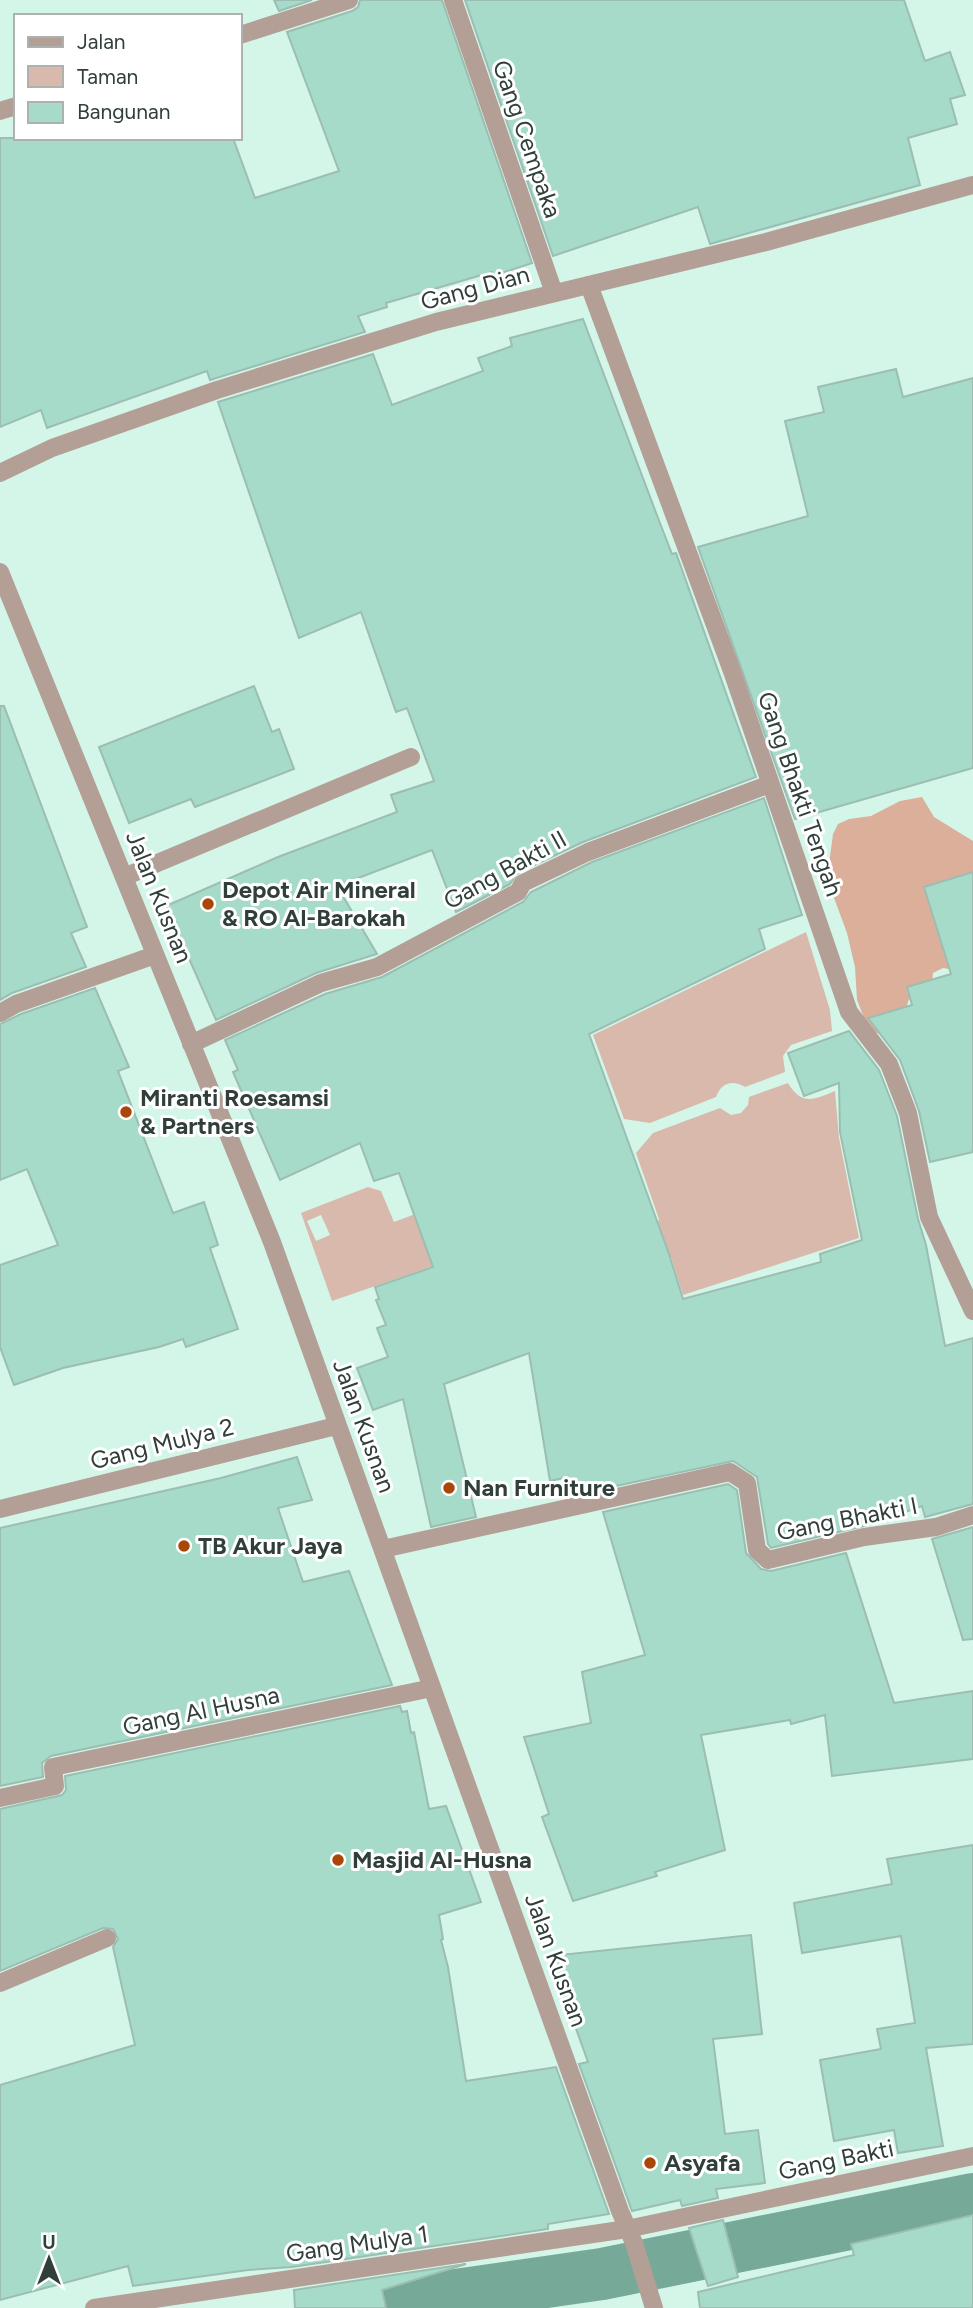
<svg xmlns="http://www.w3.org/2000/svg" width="973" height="2308" font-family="Figtree,sans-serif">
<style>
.green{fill:#d8b9ab;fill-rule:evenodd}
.forest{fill:#dcaf9b}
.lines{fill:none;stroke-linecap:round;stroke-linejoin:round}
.canal{stroke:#76a998;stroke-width:52}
.building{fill:#a6dac9;stroke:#9cbeb2;stroke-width:2}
.service{stroke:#b39f96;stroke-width:18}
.minor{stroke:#b39f96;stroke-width:18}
.poi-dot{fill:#a94707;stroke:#fff;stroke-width:2.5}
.labels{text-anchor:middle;stroke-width:6;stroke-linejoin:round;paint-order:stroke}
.street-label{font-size:24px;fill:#313f3a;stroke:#fff}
.poi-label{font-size:24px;font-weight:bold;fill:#313f3a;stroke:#fff;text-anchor:start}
</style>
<rect width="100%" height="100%" fill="#d3f6e9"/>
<!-- green -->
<g class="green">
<path d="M 806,932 L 830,1010 L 832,1031 L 791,1045 L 783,1056 L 785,1072 L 745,1087 C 732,1079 721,1083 716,1097 L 650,1123 L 624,1119 L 593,1035 Z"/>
<path d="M 788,1083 C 802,1107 815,1099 835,1091 L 839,1138 L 859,1238 L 683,1295 L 671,1257 L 656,1262 L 657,1227 L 659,1219 L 636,1153 L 653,1133 L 720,1108 L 731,1115 L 741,1113 L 748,1105 L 749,1097 Z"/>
<path d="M 368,1187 L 381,1191 L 394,1222 L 426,1210 L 456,1258 L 332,1301 L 301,1213 ZM 321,1215 L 330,1235 L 316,1241 L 307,1221 Z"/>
</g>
<!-- forest -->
<path class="forest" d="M 922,797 L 934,817 L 973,841 L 973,877 L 955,970 L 943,968 L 933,973 L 931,997 L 920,1000 L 909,999 L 902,1022 L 884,1035 L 873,1032 L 866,1023 L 857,1000 L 855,967 L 847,933 L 827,879 L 833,834 L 838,824 L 849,819 L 871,816 L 900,801 Z"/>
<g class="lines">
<!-- canal -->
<path class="canal" d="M 364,2308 L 602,2274 L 973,2199"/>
</g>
<!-- building -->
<g class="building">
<path d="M 274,0 L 312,0 L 279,11 Z"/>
<path d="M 360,0 L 442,0 L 532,263 L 493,276 L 492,272 L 386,303 L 387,307 L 358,316 L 365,332 L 210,380 L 207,371 L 47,428 L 41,410 L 0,427 L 0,138 L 233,138 L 255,198 L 339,171 L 287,32 L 352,11 L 358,7 Z"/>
<path d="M 465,0 L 904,0 L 925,61 L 950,52 L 965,95 L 950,99 L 957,124 L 908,138 L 920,185 L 710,244 L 698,207 L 553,256 Z"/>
<path d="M 583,319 L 658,518 L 672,554 L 676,553 L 756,777 L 583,842 L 518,873 L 510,884 L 456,912 L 432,850 L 337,886 L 377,954 L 316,973 L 216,1020 L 166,906 L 278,857 L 397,812 L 391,795 L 434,781 L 407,708 L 396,712 L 361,612 L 299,638 L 218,402 L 373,354 L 392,405 L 483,371 L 478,358 L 512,346 L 510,338 Z"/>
<path d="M 896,369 L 903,397 L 973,378 L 973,768 L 795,819 L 698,547 L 808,516 L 785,421 L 824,412 L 818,387 Z"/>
<path d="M 254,686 L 272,732 L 279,729 L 294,769 L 195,807 L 191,799 L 129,823 L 99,747 Z"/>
<path d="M 0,706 L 4,706 L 87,927 L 71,933 L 86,967 L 12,993 L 0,1000 Z"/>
<path d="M 764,798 L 802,915 L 759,929 L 765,949 L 589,1034 L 669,1254 L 683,1299 L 821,1262 L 820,1254 L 862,1240 L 840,1132 L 839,1083 L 804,1096 L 788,1053 L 849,1031 L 879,1070 L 897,1116 L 918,1219 L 926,1245 L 945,1346 L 973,1338 L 973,1504 L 925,1517 L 922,1506 L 868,1525 L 771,1548 L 768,1544 L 757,1477 L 733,1461 L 597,1490 L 596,1486 L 570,1491 L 568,1477 L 550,1481 L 529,1353 L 444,1384 L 476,1517 L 431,1527 L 403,1399 L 373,1410 L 357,1368 L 388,1357 L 377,1328 L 386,1325 L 376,1300 L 379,1299 L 375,1287 L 433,1267 L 399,1173 L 374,1181 L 360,1143 L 280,1180 L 233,1072 L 238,1070 L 225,1040 L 325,994 L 382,977 L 523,902 L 531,892 L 592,862 Z"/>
<path d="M 973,872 L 973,1152 L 930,1162 L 919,1111 L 900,1060 L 868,1018 L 912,1005 L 907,987 L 951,974 L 924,887 Z"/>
<path d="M 95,988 L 129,1067 L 118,1071 L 173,1213 L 204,1202 L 218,1245 L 210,1248 L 238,1329 L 186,1347 L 183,1339 L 159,1347 L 63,1368 L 14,1385 L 0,1347 L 0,1265 L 58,1245 L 27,1169 L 0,1180 L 0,1024 L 21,1014 Z"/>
<path d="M 297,1457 L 312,1500 L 278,1508 L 303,1582 L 349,1571 L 392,1685 L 51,1756 L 42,1763 L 43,1777 L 0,1786 L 0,1528 L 221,1478 Z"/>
<path d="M 728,1484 L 737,1490 L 746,1553 L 761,1569 L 771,1571 L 846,1553 L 894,1703 L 973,1691 L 973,1759 L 832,1776 L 825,1715 L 791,1724 L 790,1720 L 701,1735 L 725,1850 L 655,1872 L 657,1876 L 573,1901 L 542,1817 L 549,1814 L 524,1737 L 591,1723 L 582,1672 L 645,1655 L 603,1512 Z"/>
<path d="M 973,1527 L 973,1639 L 963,1640 L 932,1539 Z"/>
<path d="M 400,1706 L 402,1712 L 407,1711 L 411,1733 L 414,1732 L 429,1809 L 446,1806 L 481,1902 L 439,1915 L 443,1939 L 441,1940 L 448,1967 L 466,2081 L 556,2067 L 609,2214 L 548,2224 L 548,2229 L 292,2267 L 248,2270 L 133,2286 L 128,2266 L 0,2300 L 0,2085 L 135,2045 L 113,1947 L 118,1939 L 113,1929 L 103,1928 L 0,1971 L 0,1809 L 62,1795 L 66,1790 L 65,1776 Z"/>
<path d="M 973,1845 L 973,2044 L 926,2048 L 943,2146 L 898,2153 L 894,2130 L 834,2141 L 820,2060 L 881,2049 L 877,2029 L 915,2023 L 901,1936 L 802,1953 L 794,1903 L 892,1884 L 887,1859 Z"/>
<path d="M 751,1935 L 762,2034 L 713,2039 L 725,2134 L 758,2130 L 765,2183 L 716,2189 L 718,2198 L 682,2206 L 680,2200 L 632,2211 L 579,2064 L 588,2062 L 550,1956 Z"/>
<path d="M 973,2215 L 973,2308 L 700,2308 L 698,2292 L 854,2255 L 851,2244 Z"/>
<path d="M 723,2220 L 738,2277 L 708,2286 L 689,2228 Z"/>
<path d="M 466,2264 L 382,2290 L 386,2308 L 295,2308 L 294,2290 Z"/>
</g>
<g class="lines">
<!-- service -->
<path class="service" d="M 124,877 L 411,757"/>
<!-- minor -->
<g class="minor">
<path d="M 453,0 L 554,293"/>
<path d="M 240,35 L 349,0"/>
<path d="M 0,111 L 16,106"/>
<path d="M 589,285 L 732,671 L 849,1012 L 889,1064 L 908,1113 L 929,1217 L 973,1311"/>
<path d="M 0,473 L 52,448 L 217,390 L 436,322 L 766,242 L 973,185"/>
<path d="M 0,572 L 272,1242 L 620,2211 L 634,2243 L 654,2308"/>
<path d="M 0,1013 L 16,1004 L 155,955"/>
<path d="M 191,1044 L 321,983 L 377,967 L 518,892 L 523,883 L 588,852 L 770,784"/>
<path d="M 0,1509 L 336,1426"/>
<path d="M 383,1549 L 730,1472 L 747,1483 L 757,1550 L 768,1560 L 864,1537 L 936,1527 L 973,1515"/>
<path d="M 0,1798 L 55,1786 L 53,1767 L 432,1688"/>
<path d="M 0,1983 L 107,1938"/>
<path d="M 94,2308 L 627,2229 L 973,2156"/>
</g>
</g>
<!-- markers -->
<g class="poi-dot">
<circle cx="208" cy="904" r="7"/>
<circle cx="126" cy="1112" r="7"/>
<circle cx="449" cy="1488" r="7"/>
<circle cx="184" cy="1546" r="7"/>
<circle cx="338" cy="1860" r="7"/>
<circle cx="650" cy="2163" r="7"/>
</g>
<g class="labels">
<!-- street labels -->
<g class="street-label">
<text transform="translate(527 139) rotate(71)" y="8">Gang Cempaka</text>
<text transform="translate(475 288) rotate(-15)" y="8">Gang Dian</text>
<text transform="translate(800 794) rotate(71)" y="8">Gang Bhakti Tengah</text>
<text transform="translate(505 870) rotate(-29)" y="8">Gang Bakti II</text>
<text transform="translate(159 897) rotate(68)" y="8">Jalan Kusnan</text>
<text transform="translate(364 1426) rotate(70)" y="8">Jalan Kusnan</text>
<text transform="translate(162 1444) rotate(-14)" y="8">Gang Mulya 2</text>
<text transform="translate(847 1519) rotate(-11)" y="8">Gang Bhakti I</text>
<text transform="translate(201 1711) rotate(-12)" y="8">Gang Al Husna</text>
<text transform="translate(556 1960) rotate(70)" y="8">Jalan Kusnan</text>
<text transform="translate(836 2160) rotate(-12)" y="8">Gang Bakti</text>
<text transform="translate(357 2244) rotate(-8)" y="8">Gang Mulya 1</text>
</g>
<!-- poi labels -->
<g class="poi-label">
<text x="222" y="898">Depot Air Mineral<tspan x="222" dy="28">&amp; RO Al-Barokah</tspan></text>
<text x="140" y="1106">Miranti Roesamsi<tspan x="140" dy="28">&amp; Partners</tspan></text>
<text x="463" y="1496">Nan Furniture</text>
<text x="198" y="1554">TB Akur Jaya</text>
<text x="352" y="1868">Masjid Al-Husna</text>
<text x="664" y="2171">Asyafa</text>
</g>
</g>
<!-- legend -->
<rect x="14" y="14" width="228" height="126" fill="#ffffff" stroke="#adb2b0" stroke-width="2"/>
<rect x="28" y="37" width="35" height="10" fill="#b39f96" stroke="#adb2b0" stroke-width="2"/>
<text x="77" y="49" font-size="21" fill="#313f3a">Jalan</text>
<rect x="28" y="66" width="35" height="21" fill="#d8b9ab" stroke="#adb2b0" stroke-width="2"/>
<text x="77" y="84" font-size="21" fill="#313f3a">Taman</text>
<rect x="28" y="102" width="35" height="21" fill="#a6dac9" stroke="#adb2b0" stroke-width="2"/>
<text x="77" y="119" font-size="21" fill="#313f3a">Bangunan</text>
<!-- north arrow -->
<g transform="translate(49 2259)" stroke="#ffffff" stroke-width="5" paint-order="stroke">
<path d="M0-5L12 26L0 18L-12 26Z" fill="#313f3a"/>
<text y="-10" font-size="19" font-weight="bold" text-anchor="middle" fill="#313f3a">U</text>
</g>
</svg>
